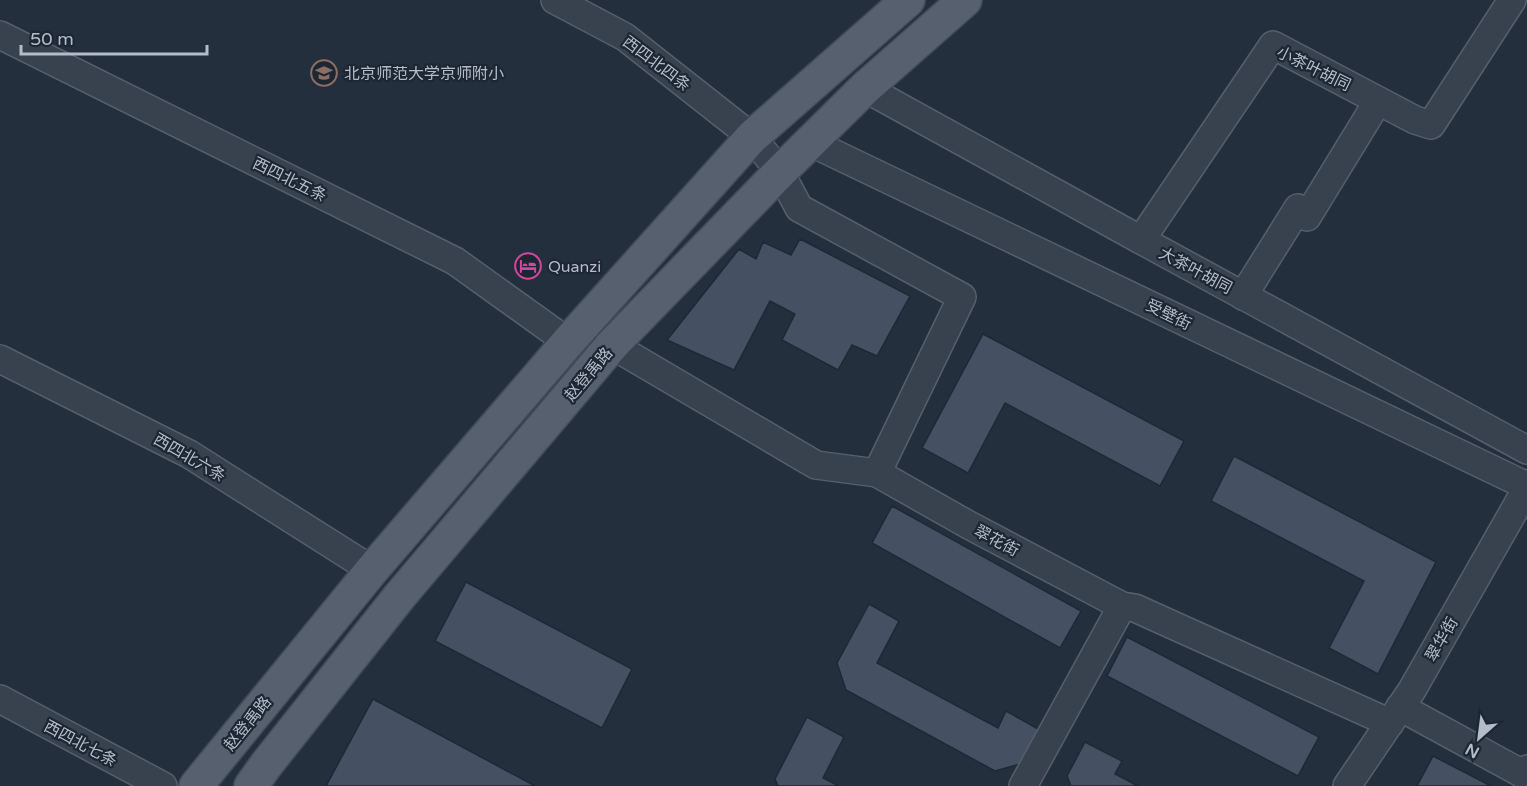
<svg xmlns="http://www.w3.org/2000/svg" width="1527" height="786" font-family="'Varela Round','Noto Sans SC',sans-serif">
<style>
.building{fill:#455162;stroke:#1f2835;stroke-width:1.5}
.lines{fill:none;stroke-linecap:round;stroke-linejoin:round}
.minor-casing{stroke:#565f6c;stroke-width:30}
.major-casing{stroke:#414a57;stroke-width:36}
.minor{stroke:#38414e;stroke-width:27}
.major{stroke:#56606e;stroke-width:33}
.labels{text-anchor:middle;stroke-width:4.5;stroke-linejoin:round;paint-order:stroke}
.street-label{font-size:16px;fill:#b4bcc9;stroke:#1d2633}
.poi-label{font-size:16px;fill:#b4bcc9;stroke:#1d2633;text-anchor:start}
</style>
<rect width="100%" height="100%" fill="#242f3e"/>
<!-- building -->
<g class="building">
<path d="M 800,239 L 910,296 L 877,356 L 852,345 L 838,370 L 782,340 L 795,314 L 770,301 L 734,370 L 667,340 L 739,249 L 756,259 L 763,242 L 791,255 Z"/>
<path d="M 983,334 L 1184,441 L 1160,486 L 1005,403 L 968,473 L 922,448 Z"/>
<path d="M 1234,456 L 1436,562 L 1378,674 L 1329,648 L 1364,581 L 1211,501 Z"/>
<path d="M 892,506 L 1081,611 L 1060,648 L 872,543 Z"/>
<path d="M 466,582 L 632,669 L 602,728 L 435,641 Z"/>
<path d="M 869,604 L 899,621 L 877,663 L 998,728 L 1006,711 L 1040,730 L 1023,763 L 995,771 L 846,690 L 837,663 Z"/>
<path d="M 1127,637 L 1319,737 L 1298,776 L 1107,676 Z"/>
<path d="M 373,699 L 535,786 L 326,786 Z"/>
<path d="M 807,717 L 844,737 L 823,778 L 839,786 L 778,786 L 775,779 Z"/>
<path d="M 1085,742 L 1122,761 L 1115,774 L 1138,786 L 1071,786 L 1067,776 Z"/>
<path d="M 1433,756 L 1491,786 L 1417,786 Z"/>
</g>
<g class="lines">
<!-- minor casing -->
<g class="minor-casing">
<g id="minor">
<path d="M 555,0 L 625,37 L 752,137 L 780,172 L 799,208 L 962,297 L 877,473"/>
<path d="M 0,35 L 455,261 L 568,342"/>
<path d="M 865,88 L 1141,240 L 1527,450"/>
<path d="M 810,142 L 1527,486"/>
<path d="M 1141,240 L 1273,45 L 1415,120 L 1431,125 L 1512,0"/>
<path d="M 1243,296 L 1298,208 L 1307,217 L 1378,101"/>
<path d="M 612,345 L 816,465 L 877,473 L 967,524 L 1122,606 L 1135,608 L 1390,723"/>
<path d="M 0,359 L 189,454 L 372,570"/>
<path d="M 0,699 L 163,786"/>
<path d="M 1400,707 L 1521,773 L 1527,769"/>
<path d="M 1023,786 L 1122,606"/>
<path d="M 1347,786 L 1412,690 L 1527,488"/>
</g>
</g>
<!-- major casing -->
<g class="major-casing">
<g id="major">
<path d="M 196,786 L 372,570 L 568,342 L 752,137 L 908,0"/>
<path d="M 251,786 L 266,765 L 399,597 L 612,345 L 780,172 L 865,88 L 965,0"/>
</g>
</g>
<!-- minor -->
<use href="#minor" class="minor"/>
<!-- major -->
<use href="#major" class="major"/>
</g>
<!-- icons -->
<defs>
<g id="school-ring" transform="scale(1.35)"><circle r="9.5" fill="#1d2633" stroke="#8d6e63" stroke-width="1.5"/><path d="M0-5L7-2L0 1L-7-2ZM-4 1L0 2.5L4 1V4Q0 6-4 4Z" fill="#8d6e63"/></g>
<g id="hotel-ring" transform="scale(1.35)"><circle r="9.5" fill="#1d2633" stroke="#d1479c" stroke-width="1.5"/><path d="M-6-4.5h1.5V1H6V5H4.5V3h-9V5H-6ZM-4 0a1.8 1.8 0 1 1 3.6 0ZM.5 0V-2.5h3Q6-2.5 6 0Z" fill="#d1479c"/></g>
</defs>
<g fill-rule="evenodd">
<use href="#school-ring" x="324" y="73"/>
<use href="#hotel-ring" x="528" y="266"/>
</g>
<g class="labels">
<!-- street labels -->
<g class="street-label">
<text transform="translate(657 63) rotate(37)" y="6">西四北四条</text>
<text transform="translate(1314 68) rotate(26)" y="6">小茶叶胡同</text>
<text transform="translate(290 179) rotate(26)" y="6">西四北五条</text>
<text transform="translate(1196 270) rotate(28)" y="6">大茶叶胡同</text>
<text transform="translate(1169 314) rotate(26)" y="6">受壁街</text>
<text transform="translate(588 374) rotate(-50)" y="6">赵登禹路</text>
<text transform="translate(190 457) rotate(30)" y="6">西四北六条</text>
<text transform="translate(997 540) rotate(28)" y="6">翠花街</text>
<text transform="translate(1441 639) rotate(-60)" y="6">翠华街</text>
<text transform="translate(247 723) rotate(-51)" y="6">赵登禹路</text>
<text transform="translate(81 743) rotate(28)" y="6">西四北七条</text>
</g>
<!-- poi labels -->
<g class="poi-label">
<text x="344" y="79">北京师范大学京师附小</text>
<text x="548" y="272">Quanzi</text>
</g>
</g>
<!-- north arrow -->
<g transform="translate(1479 738) rotate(208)" stroke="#1d2633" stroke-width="4.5" paint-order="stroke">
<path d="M0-4.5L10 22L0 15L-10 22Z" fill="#b4bcc9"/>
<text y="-9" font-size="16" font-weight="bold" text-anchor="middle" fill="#b4bcc9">N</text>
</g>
<!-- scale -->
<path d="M21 45v9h186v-9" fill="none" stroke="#b4bcc9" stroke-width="3"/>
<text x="30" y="45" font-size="18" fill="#b4bcc9" stroke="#1d2633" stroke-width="4.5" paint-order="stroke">50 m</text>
</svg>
